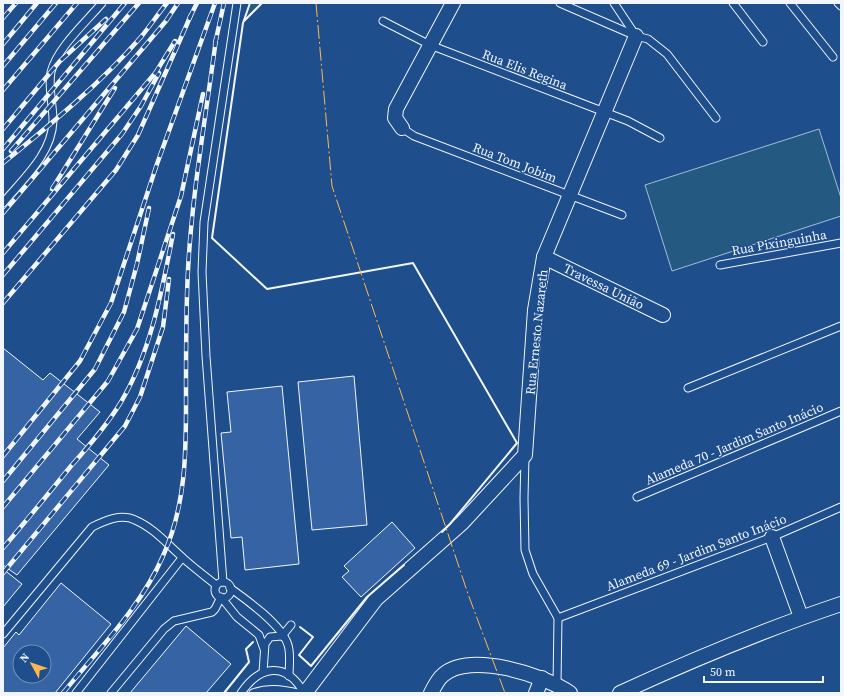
<svg xmlns="http://www.w3.org/2000/svg" width="844" height="696" font-family="'Source Serif 4',serif">
<style>
.green{fill:#245a82;stroke:#a8bbd7}
.building{fill:#3563a3;stroke:#f2f6ff;fill-rule:evenodd}
.lines{fill:none;stroke-linecap:round;stroke-linejoin:round}
.lane-casing{stroke:#f2f6ff;stroke-width:9}
.street-casing{stroke:#f2f6ff;stroke-width:16}
.lane{stroke:#1f4e8c;stroke-width:7}
.street{stroke:#1f4e8c;stroke-width:14}
.rail-casing{stroke:#f2f6ff;stroke-width:4.5}
.rail{stroke:#1f4e8c;stroke-width:3;stroke-dasharray:9;stroke-linecap:butt}
.wall{stroke:#f2f6ff;stroke-width:2}
.power{stroke:#ffb74d;stroke-width:1;stroke-dasharray:14 3 2 3;stroke-linecap:butt}
.labels{text-anchor:middle;stroke-width:3;stroke-linejoin:round;paint-order:stroke}
.street-label{font-size:13px;fill:#f2f6ff;stroke:#1f4e8c}
</style>
<rect width="100%" height="100%" fill="#1f4e8c"/>
<!-- green -->
<g class="green">
<path d="M 250,3 L 262,3 L 243,23 Z"/>
<path d="M 819,129 L 841,198 L 841,216 L 672,271 L 645,185 Z"/>
</g>
<!-- building -->
<g class="building">
<path d="M 3,348 L 43,380 L 50,373 L 100,412 L 77,439 L 109,465 L 17,575 L 3,565 Z"/>
<path d="M 354,376 L 367,525 L 312,530 L 298,382 Z"/>
<path d="M 282,386 L 299,564 L 245,570 L 242,537 L 231,538 L 221,433 L 231,432 L 227,392 Z"/>
<path d="M 392,522 L 415,548 L 361,597 L 342,577 L 349,571 L 344,566 Z"/>
<path d="M 3,569 L 22,584 L 3,607 Z"/>
<path d="M 61,583 L 111,624 L 55,693 L 3,693 L 3,648 L 16,632 L 19,635 ZM 20,652 L 44,652 L 44,676 L 20,676 Z"/>
<path d="M 186,626 L 231,664 L 206,693 L 130,693 Z"/>
</g>
<g class="lines">
<!-- lane casing -->
<g class="lane-casing">
<g id="lane">
<path d="M 560,3 L 636,36"/>
<path d="M 614,3 L 636,36 L 648,39 L 667,54 L 716,118"/>
<path d="M 733,3 L 763,42"/>
<path d="M 790,3 L 833,57"/>
<path d="M 838,3 L 841,6"/>
<path d="M 383,21 L 430,45 L 628,121 L 660,138"/>
<path d="M 402,128 L 414,136 L 622,215"/>
<path d="M 3,203 C 23,179 52,154 53,121 C 53,105 48,87 51,72 C 57,48 86,22 102,3"/>
<path d="M 720,265 L 841,243"/>
<path d="M 688,388 L 841,326"/>
<path d="M 525,457 L 524,498 L 525,550 L 533,574 L 558,618 L 557,684"/>
<path d="M 637,497 L 841,411"/>
<path d="M 223,582 L 206,356 L 202,272 L 204,222 L 237,3"/>
<circle cx="223" cy="590" r="8"/>
<path d="M 230,588 C 247,600 282,625 288,645 C 291,654 289,667 289,676"/>
<path d="M 558,618 L 772,537 L 841,507"/>
<path d="M 3,634 L 92,527 C 104,521 121,513 135,520 C 154,528 168,545 183,558 C 194,568 205,576 216,585"/>
<path d="M 282,636 L 291,625"/>
<path d="M 263,672 L 265,644 L 270,637 L 282,636"/>
<path d="M 76,693 L 182,558"/>
<path d="M 111,693 L 164,629 L 174,621 L 212,612 L 215,609 L 221,597 L 237,617 L 259,635 L 264,649"/>
<path d="M 241,693 C 260,665 286,661 304,693"/>
<path d="M 253,693 C 268,687 283,690 299,693"/>
</g>
</g>
<!-- street casing -->
<g class="street-casing">
<g id="street">
<path d="M 402,128 L 395,118 L 396,109 L 453,3"/>
<path d="M 544,257 L 663,315"/>
<path d="M 772,537 L 801,617"/>
<path d="M 305,693 L 376,599 L 462,523 L 525,455 L 535,310 L 544,257 L 636,36"/>
<path d="M 431,693 C 434,687 438,679 443,675 C 470,651 544,675 570,693"/>
<path d="M 536,693 L 542,678"/>
<path d="M 620,693 C 692,660 766,629 841,604"/>
</g>
</g>
<!-- lane -->
<use href="#lane" class="lane"/>
<!-- street -->
<use href="#street" class="street"/>
<!-- rail casing -->
<g class="rail-casing">
<g id="rail">
<path d="M 3,18 L 16,3"/>
<path d="M 189,19 L 197,3"/>
<path d="M 3,44 L 37,3"/>
<path d="M 215,44 L 224,3"/>
<path d="M 3,66 L 56,3"/>
<path d="M 3,90 L 77,3"/>
<path d="M 3,129 L 60,61 L 106,19"/>
<path d="M 3,149 L 125,3"/>
<path d="M 11,151 L 139,3"/>
<path d="M 3,163 C 50,125 101,83 141,37 C 150,26 158,14 167,3"/>
<path d="M 52,189 L 115,88"/>
<path d="M 3,213 L 166,21 L 178,3"/>
<path d="M 3,253 L 156,72 L 175,41"/>
<path d="M 3,275 L 122,134 L 141,106 L 159,73"/>
<path d="M 3,303 L 116,170 L 138,135 L 191,15"/>
<path d="M 3,456 L 80,361 L 111,303 L 157,164 L 215,3"/>
<path d="M 3,481 L 95,369 L 124,312 L 137,264 L 149,208"/>
<path d="M 3,507 L 108,381 L 137,329 L 181,196 L 203,94"/>
<path d="M 3,548 C 26,521 49,493 71,466 C 89,446 107,425 121,402 C 151,352 162,290 173,234"/>
<path d="M 3,573 L 125,426 L 140,397 L 163,327 L 169,279"/>
<path d="M 63,693 C 98,650 141,607 163,556 C 188,501 186,443 186,385 C 186,347 186,308 188,270 C 192,193 206,116 216,39"/>
</g>
</g>
<!-- rail -->
<use href="#rail" class="rail"/>
<!-- wall -->
<g class="wall">
<path d="M 250,3 L 243,23 L 212,238 L 267,289 L 413,263 L 517,443 L 450,524 L 442,532"/>
<path d="M 244,21 L 262,3"/>
<path d="M 300,627 L 313,637 L 299,655 L 311,666 L 367,597 L 404,565"/>
<path d="M 224,693 L 249,662 L 246,649 L 253,642"/>
</g>
<!-- power -->
<path class="power" d="M 316,3 L 332,186 L 468,594 L 505,693"/>
</g>
<g class="labels">
<!-- street labels -->
<g class="street-label">
<text transform="translate(525 69) rotate(21)" y="5">Rua Elis Regina</text>
<text transform="translate(515 162) rotate(21)" y="5">Rua Tom Jobim</text>
<text transform="translate(779 242) rotate(-10)" y="5">Rua Pixinguinha</text>
<text transform="translate(604 286) rotate(26)" y="5">Travessa União</text>
<text transform="translate(536 332) rotate(-84)" y="5">Rua Ernesto Nazareth</text>
<text transform="translate(734 443) rotate(-23)" y="5">Alameda 70 - Jardim Santo Inácio</text>
<text transform="translate(696 552) rotate(-21)" y="5">Alameda 69 - Jardim Santo Inácio</text>
</g>
</g>
<!-- border -->
<rect width="844" height="696" fill="none" stroke="#f2f6ff" stroke-width="8"/>
<!-- north arrow -->
<g transform="translate(32 664) rotate(310)"><circle r="19" fill="#1f4e8c" stroke="#7391ba"/>
<path d="M0-3L7 15L0 10L-7 15Z" fill="#ffb74d"/>
<text y="-6" font-size="11" font-weight="bold" text-anchor="middle" fill="#f2f6ff">N</text>
</g>
<!-- scale -->
<path d="M704 676v6h119v-6" fill="none" stroke="#f2f6ff" stroke-width="2"/>
<text x="710" y="676" font-size="12" fill="#f2f6ff" stroke="#1f4e8c" stroke-width="3" paint-order="stroke">50 m</text>
</svg>
